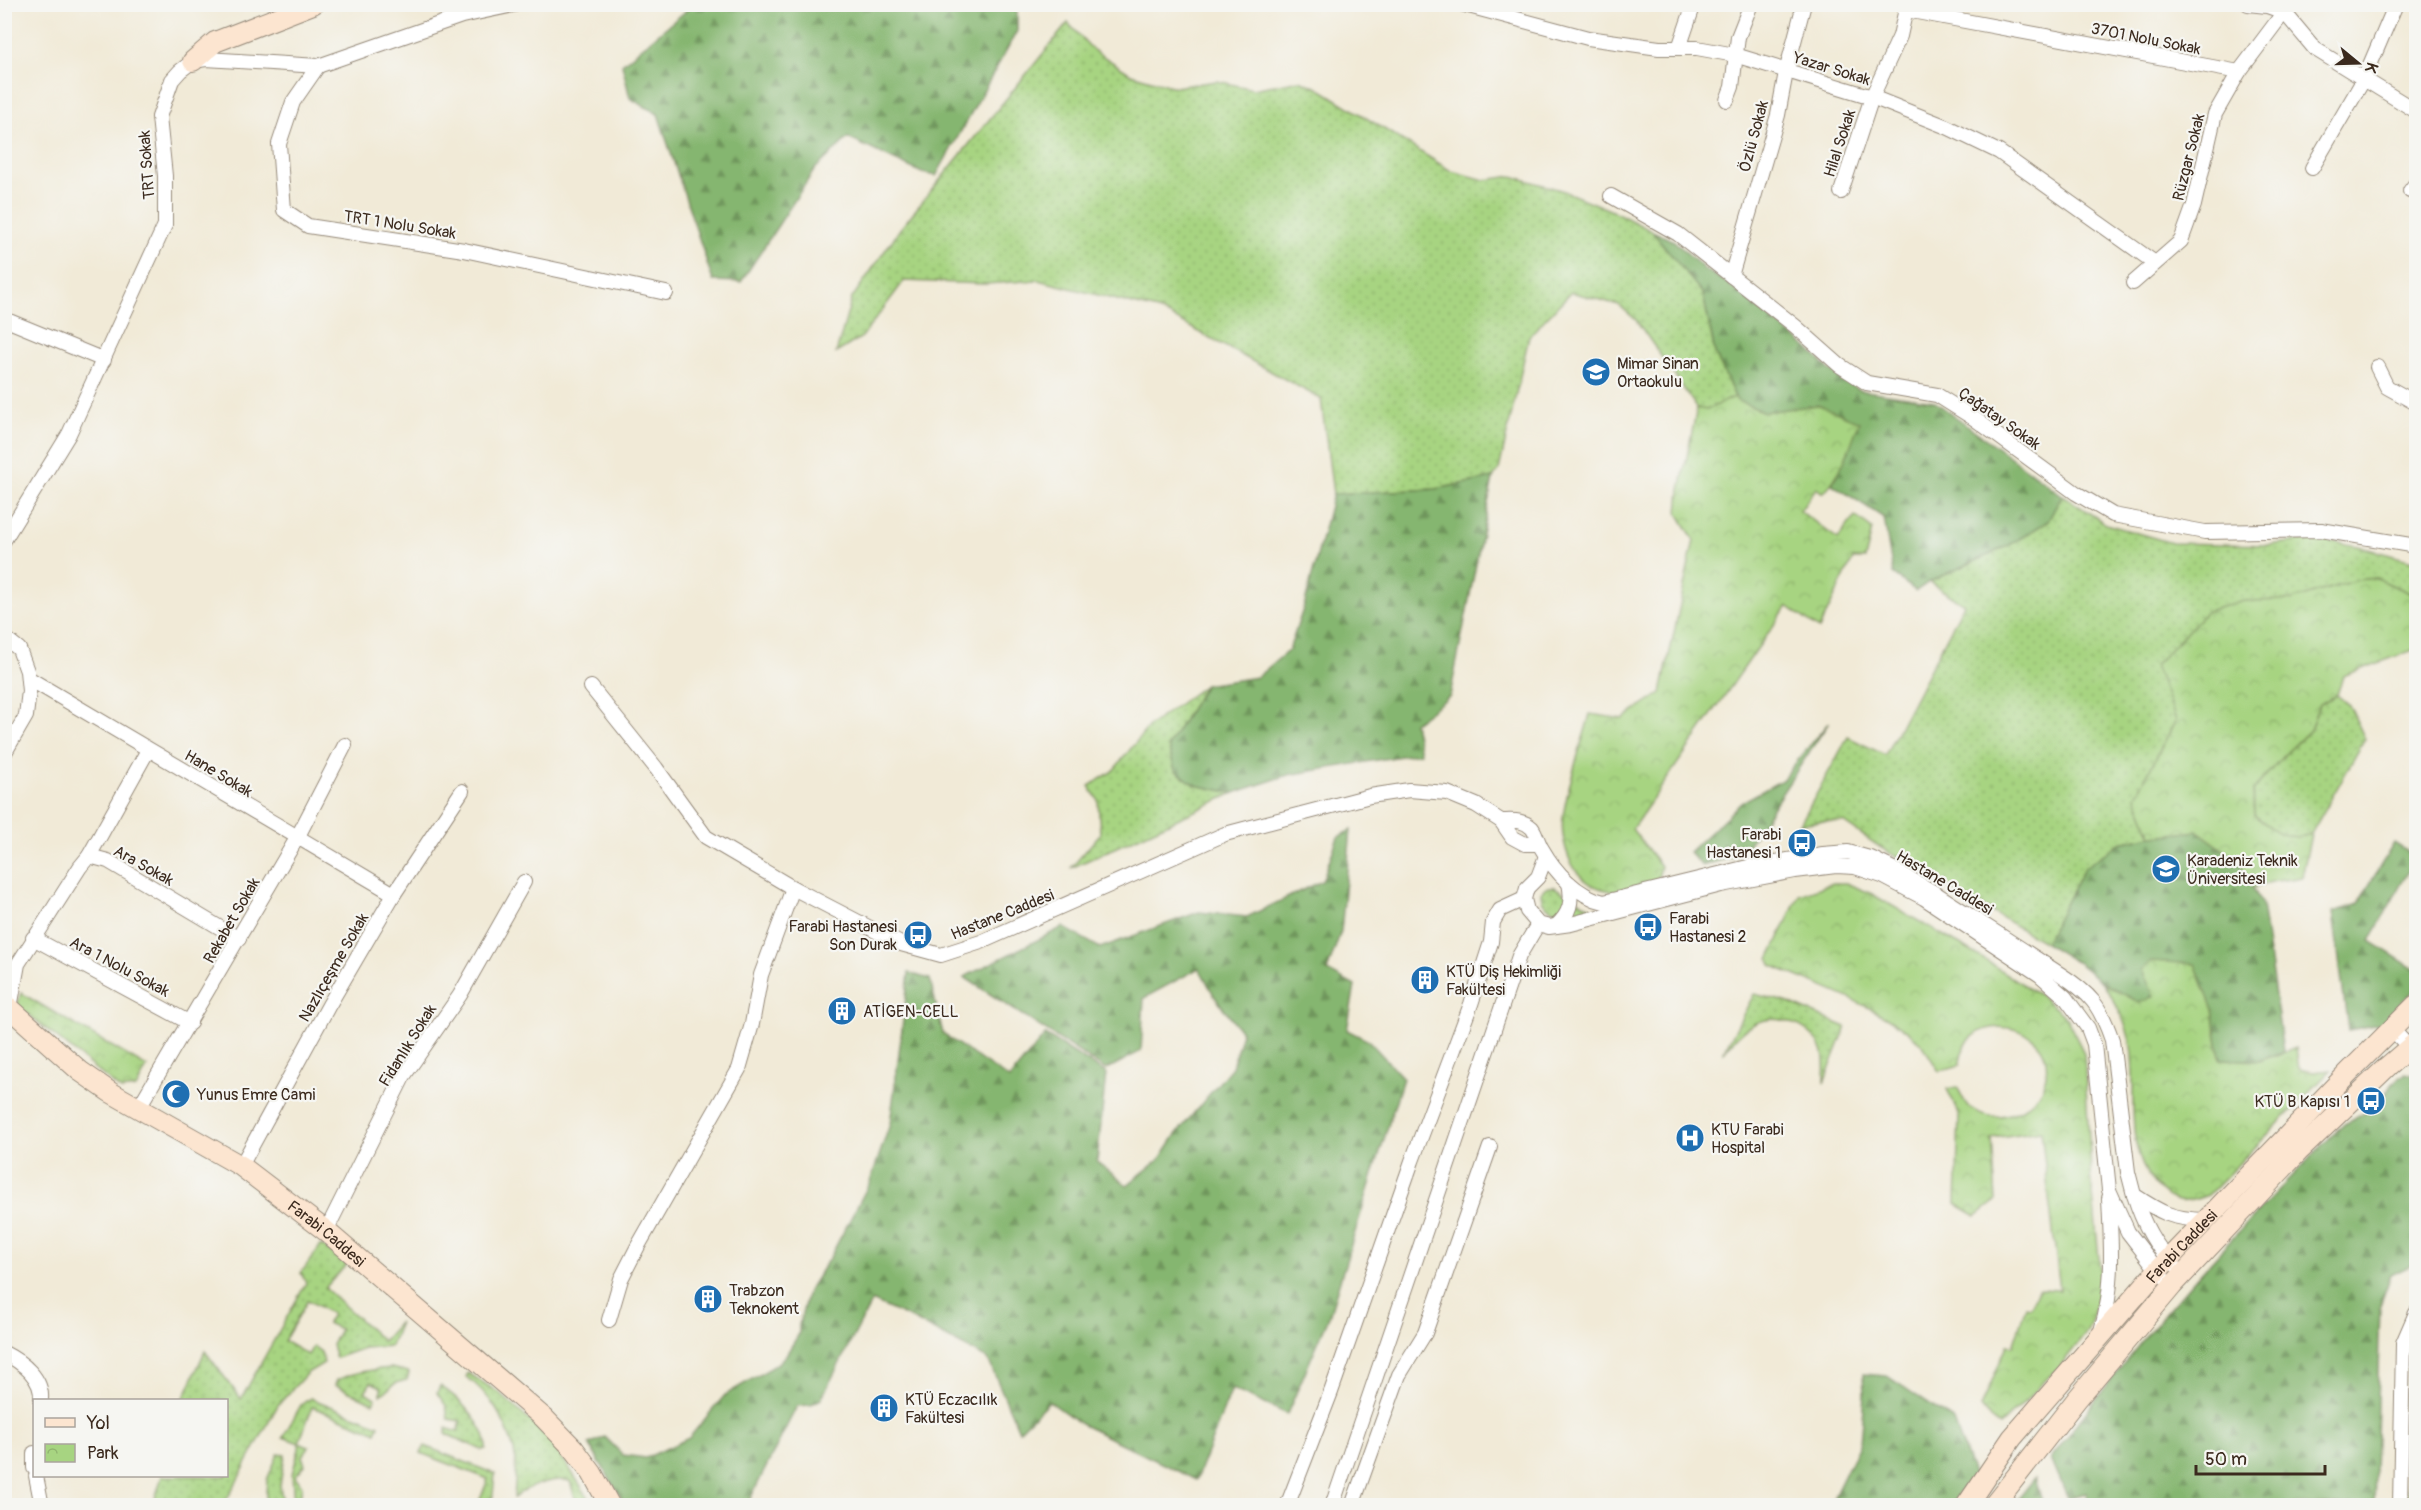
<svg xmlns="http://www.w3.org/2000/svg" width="2421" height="1510" font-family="Pangolin,sans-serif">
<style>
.grass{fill:url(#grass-dots);stroke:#717f50;stroke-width:1.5}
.forest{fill:url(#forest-firs);stroke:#607046;stroke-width:1.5}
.park{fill:url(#park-crowns);stroke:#717f50;stroke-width:1.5}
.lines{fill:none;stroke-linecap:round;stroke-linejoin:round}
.street-casing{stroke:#968a7a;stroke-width:16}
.secondary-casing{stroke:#968a7a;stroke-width:22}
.street{stroke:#fff;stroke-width:14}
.secondary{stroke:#fce5d0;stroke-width:20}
.labels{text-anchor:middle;stroke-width:4.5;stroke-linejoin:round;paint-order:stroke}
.street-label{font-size:16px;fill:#3b2a1e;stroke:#f6f6f2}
.poi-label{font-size:16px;fill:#3b2a1e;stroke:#f6f6f2;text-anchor:start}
</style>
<defs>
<pattern id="grass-dots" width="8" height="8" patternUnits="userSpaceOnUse" patternTransform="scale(1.5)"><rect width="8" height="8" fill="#a7d481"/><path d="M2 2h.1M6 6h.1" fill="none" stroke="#91b66f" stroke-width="1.8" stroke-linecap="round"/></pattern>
<pattern id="forest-firs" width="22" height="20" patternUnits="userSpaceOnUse" patternTransform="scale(1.5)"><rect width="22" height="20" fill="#85b66f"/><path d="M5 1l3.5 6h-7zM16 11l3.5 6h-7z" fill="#6e945b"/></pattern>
<pattern id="park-crowns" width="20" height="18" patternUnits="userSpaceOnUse" patternTransform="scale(1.5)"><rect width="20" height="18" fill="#a7d481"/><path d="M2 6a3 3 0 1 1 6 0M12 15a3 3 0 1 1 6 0" fill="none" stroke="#91b66f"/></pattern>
</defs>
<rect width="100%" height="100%" fill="#f6f6f2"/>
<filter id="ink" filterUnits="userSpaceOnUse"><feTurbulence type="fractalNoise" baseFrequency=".0167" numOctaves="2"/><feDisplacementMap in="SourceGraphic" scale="12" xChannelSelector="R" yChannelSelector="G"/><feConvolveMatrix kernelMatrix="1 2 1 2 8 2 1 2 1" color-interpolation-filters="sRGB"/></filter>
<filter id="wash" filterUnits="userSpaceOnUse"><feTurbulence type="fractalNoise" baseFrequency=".008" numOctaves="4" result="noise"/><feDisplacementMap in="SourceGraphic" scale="24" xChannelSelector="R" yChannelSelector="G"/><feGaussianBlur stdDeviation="1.35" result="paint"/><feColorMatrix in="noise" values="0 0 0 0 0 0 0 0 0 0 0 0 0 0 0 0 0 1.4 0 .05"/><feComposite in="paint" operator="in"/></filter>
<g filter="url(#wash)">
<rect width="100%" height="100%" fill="#f1ead7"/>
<!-- grass -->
<g class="grass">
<path d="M 1068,23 L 1093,50 L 1131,74 L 1175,87 L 1217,81 L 1253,89 L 1300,80 L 1320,89 L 1451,171 L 1485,180 L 1512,176 L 1564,191 L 1617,213 L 1652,231 L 1703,294 L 1715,353 L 1735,397 L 1706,411 L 1697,408 L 1636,320 L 1619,305 L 1571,292 L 1529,336 L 1499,470 L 1493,478 L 1436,489 L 1333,494 L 1321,399 L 1161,311 L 1038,280 L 986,284 L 904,281 L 862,337 L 836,353 L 852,298 L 900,229 Z"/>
<path d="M 2062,495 L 2106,524 L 2172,543 L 2269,545 L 2317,539 L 2358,546 L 2416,562 L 2416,596 L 2376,578 L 2357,580 L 2292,601 L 2244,601 L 2170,702 L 2176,720 L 2136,796 L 2152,836 L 2120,843 L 2084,868 L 2045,943 L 1880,847 L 1843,822 L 1821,821 L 1800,824 L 1848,737 L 1885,755 L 1964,604 L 1929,582 L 2008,546 L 2048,521 Z"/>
<path d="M 1205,685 L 1168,746 L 1175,770 L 1195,785 L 1234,793 L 1071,868 L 1100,834 L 1098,800 L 1089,786 L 1113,771 L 1149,726 Z"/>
<path d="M 2337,695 L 2349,705 L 2365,739 L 2311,834 C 2287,844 2272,829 2254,815 L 2253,790 L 2283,756 L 2310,730 L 2319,704 Z"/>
<path d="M 1546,887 L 1554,887 L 1592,908 C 1572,913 1557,919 1542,901 L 1541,892 Z"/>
<path d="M 1754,994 L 1786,1002 L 1846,1027 L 1824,1083 C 1824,1072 1826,1060 1822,1050 C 1812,1025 1777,1012 1754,1024 C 1741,1030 1732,1042 1723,1053 Z"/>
<path d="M 321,1245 L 347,1264 L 325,1288 L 383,1341 L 400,1322 L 391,1346 L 364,1348 L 336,1358 L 332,1345 L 340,1329 L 327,1323 L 332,1314 L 308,1300 L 284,1341 L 308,1355 L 313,1346 L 321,1352 L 324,1363 L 307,1373 L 278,1405 L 224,1505 L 153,1505 L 162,1476 L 226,1476 L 226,1400 L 183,1400 L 205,1351 L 241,1399 L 306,1283 L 301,1273 Z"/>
<path d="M 391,1368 L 409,1372 L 407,1380 L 396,1383 L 381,1395 L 381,1387 L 371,1382 L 365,1392 L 376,1398 L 373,1403 L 335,1385 L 337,1380 C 354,1372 372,1369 391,1368 Z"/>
<path d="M 468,1373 L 498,1392 L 551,1440 L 593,1505 L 577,1505 L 570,1481 C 552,1477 526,1487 514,1498 C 515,1483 517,1466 514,1451 C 507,1423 490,1393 466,1377 Z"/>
<path d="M 440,1386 C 457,1396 489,1428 486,1449 L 482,1450 L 446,1434 L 446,1428 L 458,1432 L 461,1421 L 448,1419 L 446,1406 L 437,1393 Z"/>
<path d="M 310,1398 L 379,1425 L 376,1432 L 312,1407 L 299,1443 L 309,1447 L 302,1456 L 305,1465 L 295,1476 L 302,1486 L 300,1499 L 304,1505 L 294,1505 L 292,1474 L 299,1449 L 299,1443 L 283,1437 L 301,1405 Z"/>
<path d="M 425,1446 L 495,1474 L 492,1505 L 478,1505 L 488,1479 L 421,1453 Z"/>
<path d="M 278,1454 L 285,1455 L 280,1485 L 283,1505 L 265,1505 L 267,1480 Z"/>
</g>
<!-- forest -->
<g class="forest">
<path d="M 693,5 L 1017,5 L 1017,31 L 936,176 L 922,173 L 848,138 L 815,169 L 741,282 L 713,281 L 658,114 L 630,98 L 622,64 Z"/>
<path d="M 1652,231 L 1674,241 L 1705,270 L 1724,281 L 1804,345 L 1831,371 L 1859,390 L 1934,401 L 2062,495 L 2048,521 L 2008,546 L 1929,582 L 1916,591 L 1893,574 L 1884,518 L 1832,484 L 1849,451 L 1819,405 L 1764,412 L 1737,401 L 1715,353 L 1703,294 Z"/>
<path d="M 1493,478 L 1450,696 L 1414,723 L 1420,753 L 1288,775 L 1234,793 L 1195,785 L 1175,770 L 1168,746 L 1205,685 L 1257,677 L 1289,650 L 1305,603 L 1333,494 L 1436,489 Z"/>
<path d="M 1829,722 L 1742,854 L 1702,866 L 1689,852 L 1742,802 L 1782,780 Z"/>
<path d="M 1351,830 L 1341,931 L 1327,971 L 1355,986 L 1347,1030 L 1369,1041 L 1403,1078 L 1328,1319 L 1287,1414 L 1232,1389 L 1196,1480 L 1081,1424 L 1049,1401 L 1019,1431 L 988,1359 L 912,1319 L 872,1301 L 821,1399 L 810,1405 L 797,1406 L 747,1505 L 625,1505 L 589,1444 L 605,1437 L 623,1455 L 646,1458 L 689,1438 L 725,1395 L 776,1365 L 786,1355 L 799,1334 L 799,1325 L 808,1291 L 830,1257 L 870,1182 L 890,1124 L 909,973 L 930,979 L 943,1034 L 1009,1079 L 1045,1035 L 1106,1073 L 1097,1162 L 1127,1185 L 1160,1159 L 1175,1136 L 1232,1067 L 1242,1033 L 1215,997 L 1199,968 L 1144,998 L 1141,1051 L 1106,1070 L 964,977 L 1063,927 L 1100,948 L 1199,912 L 1247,917 L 1322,881 L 1338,837 Z"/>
<path d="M 2198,831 L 2239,861 L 2262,905 L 2283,1051 L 2259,1061 L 2220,1059 L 2213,1010 L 2142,970 L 2155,996 L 2140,1003 L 2103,983 L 2078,963 L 2045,943 L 2084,868 L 2120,843 L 2152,836 Z"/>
<path d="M 2394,843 L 2416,857 L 2370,941 L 2416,970 L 2416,988 L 2380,1024 L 2348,1030 L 2333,912 L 2358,904 Z"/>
<path d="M 2406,1073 L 2414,1076 L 2416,1081 L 2416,1263 L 2391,1275 L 2380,1305 L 2374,1505 L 2090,1506 L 2086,1493 L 2068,1498 L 2051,1458 C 2094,1402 2136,1346 2182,1294 C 2233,1235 2288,1181 2342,1125 C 2357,1118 2372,1110 2383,1097 C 2391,1087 2394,1079 2406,1073 Z"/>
<path d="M 1863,1374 L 1887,1376 L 1954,1421 L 1973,1475 L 1951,1505 L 1830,1505 L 1860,1443 L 1864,1395 Z"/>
<path d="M 2416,1417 L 2416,1505 L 2407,1505 L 2409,1423 Z"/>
<path d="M 2035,1478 L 2043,1505 L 2013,1505 Z"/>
</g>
<!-- park -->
<g class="park">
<path d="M 1735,397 L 1737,401 L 1764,412 L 1819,405 L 1859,422 C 1850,447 1842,474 1823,493 L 1816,488 L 1800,511 L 1838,539 L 1855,516 L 1872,529 L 1865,559 L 1853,559 L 1819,629 L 1787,606 L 1632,829 L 1661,866 L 1656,887 C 1620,896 1585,895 1569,858 C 1564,845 1561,830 1563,817 C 1568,782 1581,747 1590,714 L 1623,719 L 1661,693 L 1694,540 L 1678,513 L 1680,490 L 1697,408 L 1706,410 Z"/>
<path d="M 2376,578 L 2416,596 L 2416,649 L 2343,676 L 2337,695 L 2319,704 L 2310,730 L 2283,756 L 2253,790 L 2254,815 C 2272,829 2287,843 2311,834 L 2302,877 L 2271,882 L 2253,888 L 2239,861 L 2198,831 L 2152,836 L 2136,796 L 2176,720 L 2155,665 L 2207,611 L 2244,601 L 2292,600 L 2357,580 Z"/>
<path d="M 1833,883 L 1846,883 L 1870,893 L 1974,953 L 2042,997 L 2066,1017 L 2084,1053 L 2091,1173 L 2101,1281 L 2093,1316 L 2087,1332 L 2061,1365 L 1999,1426 L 1990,1419 L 1981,1407 L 2007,1345 L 2013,1346 L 2026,1306 L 2031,1307 L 2038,1289 L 2060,1290 L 2041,1131 L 1992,1138 L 1996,1201 L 1976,1216 L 1956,1204 L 1959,1114 L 1947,1089 L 1957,1087 C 1961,1093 1964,1103 1969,1107 C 2003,1132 2052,1102 2046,1061 C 2040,1020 1963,1011 1960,1065 L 1939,1071 C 1933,1063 1928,1052 1921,1044 C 1889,1009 1815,985 1771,965 L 1769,959 L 1799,895 Z"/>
<path d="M 2151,961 L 2195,964 L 2213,1010 L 2220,1059 L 2259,1061 L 2296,1048 L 2299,1069 L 2313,1072 L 2331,1070 L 2208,1195 C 2184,1204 2173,1206 2155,1185 C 2122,1147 2138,1092 2131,1047 C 2127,1023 2116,1003 2103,983 L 2140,1003 L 2154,996 L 2142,970 Z"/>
<path d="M 21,993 L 147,1067 L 136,1088 L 121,1090 L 17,1005 Z"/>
</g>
</g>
<g filter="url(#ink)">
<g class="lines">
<!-- street casing -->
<g class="street-casing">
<g id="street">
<path d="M 1461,4 L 1588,38 L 1659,48 L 1697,48 L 1735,55 L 1872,97 L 1947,127 L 1999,152 L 2155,263"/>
<path d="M 2248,4 L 2267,6 L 2284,12 L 2315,49 L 2416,111"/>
<path d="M 1906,10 L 2239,72"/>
<path d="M 1679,48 L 1694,4"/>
<path d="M 318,66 L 293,102 L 279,144 L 284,210 L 308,226 L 464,250 L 666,293"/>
<path d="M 1727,100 L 1732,87 L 1738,37 L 1751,4"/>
<path d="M 2312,168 L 2364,79 L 2396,4"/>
<path d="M 2410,191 L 2416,183"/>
<path d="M 1841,192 L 1872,97 L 1900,36 L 1907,4"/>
<path d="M 1611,196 L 1678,234 L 1795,326 L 1839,365 L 1867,383 L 1937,395 L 1975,419 L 2076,493 L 2113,515 L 2205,532 L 2321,530 L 2416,546"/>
<path d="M 1731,276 L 1778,115 L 1786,72 L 1804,4"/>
<path d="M 2133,283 L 2181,241 L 2194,205 L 2215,114 L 2239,72 L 2284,12 L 2293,4"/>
<path d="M 4,319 L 104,360"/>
<path d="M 2377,367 L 2387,387 L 2416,403"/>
<path d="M 4,540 L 69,434 L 165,225 L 165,176 L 159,117 L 172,80 L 180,71 L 193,61 L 206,59 L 318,66 L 462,16 L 518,4"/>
<path d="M 4,637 L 19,649 L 27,671 L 29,691 L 26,716 L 4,754"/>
<path d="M 28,678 L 394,894"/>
<path d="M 591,687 L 656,768 L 706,837 L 793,888 L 901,944 L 941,955 L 981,942 L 1225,834 L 1370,796 L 1409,790 L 1447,793 L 1476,805 L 1501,821 L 1512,837 L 1525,844 L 1539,844"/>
<path d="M 1501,821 C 1512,821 1523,819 1532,828 C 1536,833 1538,843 1542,849 C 1555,872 1577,896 1604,902 L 1752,866 L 1823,854 L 1848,852 L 1873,859 L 1897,871 L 1935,893 L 2060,974 C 2091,994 2100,1005 2112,1040 L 2128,1172 L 2134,1195 C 2161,1213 2172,1219 2204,1220"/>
<path d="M 89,856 L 148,750"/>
<path d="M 1546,856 L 1538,877 L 1527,888 L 1524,899 L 1527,911 L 1538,924 L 1549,927 L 1571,924 L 1721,885 L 1795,871 L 1836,866 L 1855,867 L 1882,876 L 1924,898 L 2040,975 L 2065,997 L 2088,1028 L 2094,1044 L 2109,1190 L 2128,1232 L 2162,1276"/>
<path d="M 1556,926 C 1570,914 1573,901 1569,883"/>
<path d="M 33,938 L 190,1023"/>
<path d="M 10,1008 L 18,964 L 80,867 L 89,856 L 108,861 L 239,939"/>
<path d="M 2393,1030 L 2416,1055"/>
<path d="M 139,1107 L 297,838 L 345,745"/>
<path d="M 241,1166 L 329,1005 L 394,894 L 462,791"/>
<path d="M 2134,1195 C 2142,1221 2153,1244 2173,1264"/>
<path d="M 326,1231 L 403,1077 L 460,995 L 524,882"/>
<path d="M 609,1320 L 621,1279 L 638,1246 L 739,1069 L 752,1024 L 761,975 L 793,888"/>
<path d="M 2101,1331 C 2115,1284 2111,1246 2109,1198"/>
<path d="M 4,1353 C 22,1362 43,1378 41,1400"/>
<path d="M 34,1453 L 34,1468"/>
<path d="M 36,1476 L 42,1506"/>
<path d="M 1287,1506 L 1331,1392 L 1412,1161 L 1471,1004 L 1491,942 L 1493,922 L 1500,910 L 1524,899"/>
<path d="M 1332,1506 L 1519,956 L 1538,924"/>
<path d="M 1352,1506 L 1399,1375 L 1425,1333 L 1490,1147"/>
<path d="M 2400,1506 L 2403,1343 L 2416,1313"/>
</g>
</g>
<!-- secondary casing -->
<g class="secondary-casing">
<g id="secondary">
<path d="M 193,61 L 215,42 L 313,4"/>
<path id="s1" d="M 4,1003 L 80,1071 L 110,1092 L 241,1166 L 326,1231 L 544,1418 L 574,1449 L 592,1473 L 610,1506"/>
<path id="s2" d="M 1966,1506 L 2012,1438 L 2157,1271 L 2348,1073 L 2416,1005"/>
<path d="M 1993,1506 L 2077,1399 L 2172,1286 L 2300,1150 L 2388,1066 L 2416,1042"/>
</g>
</g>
<!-- street -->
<use href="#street" class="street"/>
<!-- secondary -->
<use href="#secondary" class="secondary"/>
</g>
</g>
<!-- icons -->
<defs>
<g id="school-disc" transform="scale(1.5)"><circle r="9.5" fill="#1f6fb2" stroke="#f6f6f2"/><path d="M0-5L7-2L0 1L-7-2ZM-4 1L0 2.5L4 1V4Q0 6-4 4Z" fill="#fff"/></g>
<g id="bus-disc" transform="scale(1.5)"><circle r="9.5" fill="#1f6fb2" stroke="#f6f6f2"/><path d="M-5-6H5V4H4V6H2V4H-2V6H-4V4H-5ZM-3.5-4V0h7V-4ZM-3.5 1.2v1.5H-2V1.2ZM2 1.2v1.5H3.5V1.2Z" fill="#fff"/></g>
<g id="university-disc" transform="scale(1.5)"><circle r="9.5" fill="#1f6fb2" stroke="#f6f6f2"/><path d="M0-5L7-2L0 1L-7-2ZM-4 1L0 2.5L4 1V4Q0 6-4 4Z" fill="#fff"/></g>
<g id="building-disc" transform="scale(1.5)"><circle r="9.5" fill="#1f6fb2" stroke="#f6f6f2"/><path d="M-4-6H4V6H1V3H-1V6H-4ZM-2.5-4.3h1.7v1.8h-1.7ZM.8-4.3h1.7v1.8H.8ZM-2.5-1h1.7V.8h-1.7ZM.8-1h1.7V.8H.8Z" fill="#fff"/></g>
<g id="mosque-disc" transform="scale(1.5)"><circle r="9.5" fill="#1f6fb2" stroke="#f6f6f2"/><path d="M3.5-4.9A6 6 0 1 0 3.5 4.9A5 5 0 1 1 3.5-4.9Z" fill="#fff"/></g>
<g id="hospital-disc" transform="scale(1.5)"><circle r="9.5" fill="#1f6fb2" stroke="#f6f6f2"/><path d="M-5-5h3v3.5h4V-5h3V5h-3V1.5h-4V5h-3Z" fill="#fff"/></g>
</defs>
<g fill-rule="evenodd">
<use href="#school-disc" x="1596" y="372"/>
<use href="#bus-disc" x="1802" y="843"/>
<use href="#university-disc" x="2166" y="869"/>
<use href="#bus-disc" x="1648" y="927"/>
<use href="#bus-disc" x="918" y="935"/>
<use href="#building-disc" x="1425" y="980"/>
<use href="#building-disc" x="842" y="1011"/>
<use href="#mosque-disc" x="176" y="1094"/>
<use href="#bus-disc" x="2371" y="1101"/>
<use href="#hospital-disc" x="1690" y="1138"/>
<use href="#building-disc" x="708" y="1299"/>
<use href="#building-disc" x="884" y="1408"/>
</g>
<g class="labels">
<!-- street labels -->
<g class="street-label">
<text transform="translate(2146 38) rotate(11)" y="6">3701 Nolu Sokak</text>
<text transform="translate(1832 68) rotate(17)" y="6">Yazar Sokak</text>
<text transform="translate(1753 136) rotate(-75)" y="6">Özlü Sokak</text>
<text transform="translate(1839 143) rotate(-72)" y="6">Hilal Sokak</text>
<text transform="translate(2188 157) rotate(-76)" y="6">Rüzgar Sokak</text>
<text transform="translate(146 165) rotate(-94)" y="6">TRT Sokak</text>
<text transform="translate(400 224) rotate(9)" y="6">TRT 1 Nolu Sokak</text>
<text transform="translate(2000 418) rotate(35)" y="6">Çağatay Sokak</text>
<text transform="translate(219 773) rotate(31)" y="6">Hane Sokak</text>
<text transform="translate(144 865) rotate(29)" y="6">Ara Sokak</text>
<text transform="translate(1945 882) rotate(31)" y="6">Hastane Caddesi</text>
<text transform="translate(1002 914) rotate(-22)" y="6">Hastane Caddesi</text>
<text transform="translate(231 920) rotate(-60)" y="6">Rekabet Sokak</text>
<text transform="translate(120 966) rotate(28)" y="6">Ara 1 Nolu Sokak</text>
<text transform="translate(333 967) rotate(-60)" y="6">Nazlıçeşme Sokak</text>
<text transform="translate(407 1045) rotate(-58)" y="6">Fidanlık Sokak</text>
<text dy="6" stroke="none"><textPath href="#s1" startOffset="398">Farabi Caddesi</textPath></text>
<text dy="6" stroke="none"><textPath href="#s2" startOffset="338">Farabi Caddesi</textPath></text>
</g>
<!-- poi labels -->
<g class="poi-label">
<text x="1617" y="369">Mimar Sinan<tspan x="1617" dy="18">Ortaokulu</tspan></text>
<text x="1781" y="840" text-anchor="end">Farabi<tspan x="1781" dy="18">Hastanesi 1</tspan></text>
<text x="2187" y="866">Karadeniz Teknik<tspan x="2187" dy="18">Üniversitesi</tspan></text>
<text x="1669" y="924">Farabi<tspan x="1669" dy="18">Hastanesi 2</tspan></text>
<text x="897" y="932" text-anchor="end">Farabi Hastanesi<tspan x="897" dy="18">Son Durak</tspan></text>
<text x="1446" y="977">KTÜ Diş Hekimliği<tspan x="1446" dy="18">Fakültesi</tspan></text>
<text x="863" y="1017">ATİGEN-CELL</text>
<text x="197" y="1100">Yunus Emre Cami</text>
<text x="2350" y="1107" text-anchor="end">KTÜ B Kapısı 1</text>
<text x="1711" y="1135">KTU Farabi<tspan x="1711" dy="18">Hospital</tspan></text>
<text x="729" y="1296">Trabzon<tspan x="729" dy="18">Teknokent</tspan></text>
<text x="905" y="1405">KTÜ Eczacılık<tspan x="905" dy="18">Fakültesi</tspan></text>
</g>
</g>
<!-- margin -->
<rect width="2421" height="1510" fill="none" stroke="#f6f6f2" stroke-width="24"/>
<!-- legend -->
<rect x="33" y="1399" width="195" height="78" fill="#f6f6f2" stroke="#aba49d" stroke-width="1.5"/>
<rect x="45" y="1418" width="30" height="9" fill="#fce5d0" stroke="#aba49d" stroke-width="1.5"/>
<text x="87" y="1429" font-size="18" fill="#3b2a1e">Yol</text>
<rect x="45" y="1444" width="30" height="18" fill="url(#park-crowns)" stroke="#aba49d" stroke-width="1.5"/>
<text x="87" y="1459" font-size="18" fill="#3b2a1e">Park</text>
<!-- north arrow -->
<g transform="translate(2358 63) rotate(109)" stroke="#f6f6f2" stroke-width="4.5" paint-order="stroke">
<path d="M0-4.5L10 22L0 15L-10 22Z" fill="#3b2a1e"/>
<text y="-9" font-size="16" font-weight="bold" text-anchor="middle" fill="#3b2a1e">K</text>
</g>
<!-- scale -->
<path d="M2196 1465v9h129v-9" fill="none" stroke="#3b2a1e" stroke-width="3"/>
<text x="2205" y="1465" font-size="18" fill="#3b2a1e" stroke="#f6f6f2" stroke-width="4.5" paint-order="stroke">50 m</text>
</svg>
